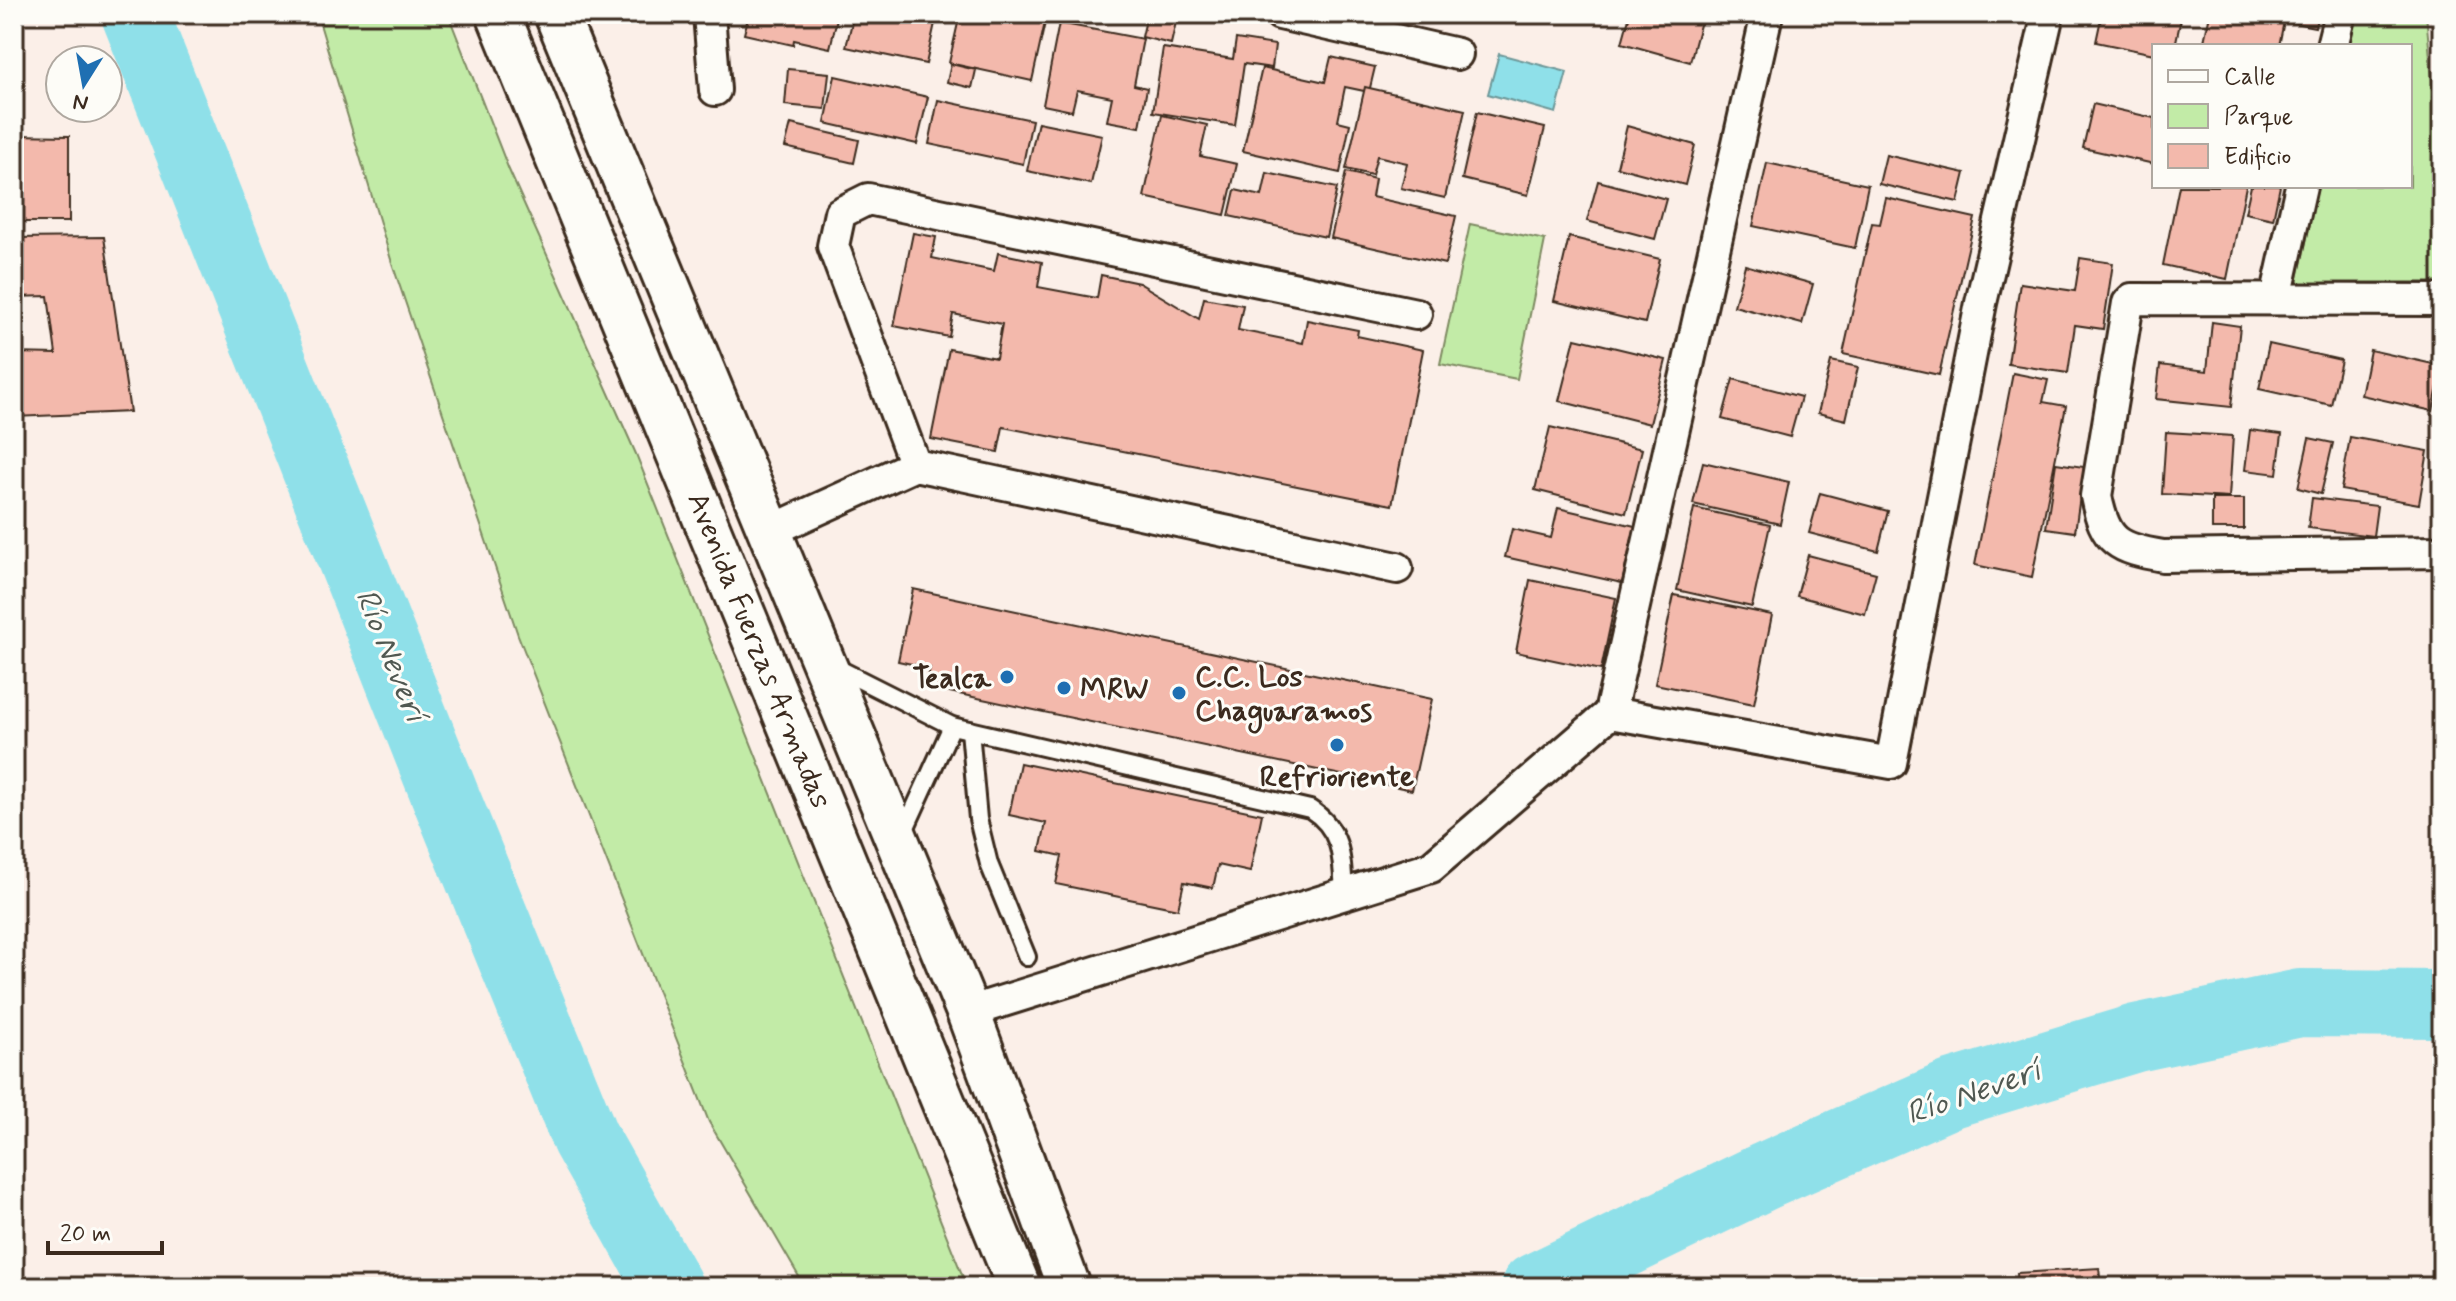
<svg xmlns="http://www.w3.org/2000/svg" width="2456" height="1301" font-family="Mynerve,sans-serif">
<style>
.green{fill:#c2eba7;stroke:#7e8a62;stroke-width:2}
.water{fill:#8fe0e9;stroke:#6d9798;stroke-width:2}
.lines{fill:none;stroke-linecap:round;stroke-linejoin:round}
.river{stroke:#8fe0e9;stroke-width:68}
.building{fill:#f3b9ac;stroke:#3b2a1e;stroke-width:2}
.lane-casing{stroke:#3b2a1e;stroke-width:22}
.street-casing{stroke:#3b2a1e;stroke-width:36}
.secondary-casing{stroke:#3b2a1e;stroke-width:48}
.lane{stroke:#fdfcf7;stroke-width:16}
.street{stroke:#fdfcf7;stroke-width:30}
.secondary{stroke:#fdfcf7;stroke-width:42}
.poi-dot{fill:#1f6fb2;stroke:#fdfcf7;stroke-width:3}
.labels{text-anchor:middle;stroke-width:6;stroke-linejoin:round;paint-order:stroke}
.street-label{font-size:30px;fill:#3b2a1e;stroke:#fdfcf7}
.poi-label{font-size:30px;font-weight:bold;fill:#3b2a1e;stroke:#fdfcf7;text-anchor:start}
.water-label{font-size:32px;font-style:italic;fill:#505851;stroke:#fdfcf7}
</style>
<rect width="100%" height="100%" fill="#fbefe8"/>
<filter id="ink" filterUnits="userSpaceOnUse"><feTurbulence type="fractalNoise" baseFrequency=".0125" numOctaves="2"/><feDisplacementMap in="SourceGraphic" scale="16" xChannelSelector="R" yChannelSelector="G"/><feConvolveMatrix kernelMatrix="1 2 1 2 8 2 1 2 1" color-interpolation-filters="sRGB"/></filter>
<g filter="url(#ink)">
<!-- green -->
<g class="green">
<path d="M 317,14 L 448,14 L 509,170 L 636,454 L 967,1287 L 805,1287 L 709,1122 L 518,635 L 392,263 Z"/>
<path d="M 2356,14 L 2426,14 L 2442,189 L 2442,282 L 2297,283 L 2318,186 L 2410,186 L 2410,46 L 2349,46 Z"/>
<path d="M 1470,224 L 1545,240 L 1517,379 L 1440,364 Z"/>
</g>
<!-- water -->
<path class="water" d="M 1499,54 L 1567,72 L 1556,113 L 1488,94 Z"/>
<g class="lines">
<!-- river -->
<g class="river">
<path d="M 135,14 L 446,798 L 585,1138 L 669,1287"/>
<path d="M 1535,1287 L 1765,1176 L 1951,1094 L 2136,1038 L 2300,1003 L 2442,1004"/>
</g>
</g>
<!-- building -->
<g class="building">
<path d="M 623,14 L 679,14 L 679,22 L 624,21 Z"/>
<path d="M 749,14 L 838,14 L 830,48 L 794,40 L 793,45 L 744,34 Z"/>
<path d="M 854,14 L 937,14 L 926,64 L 846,47 Z"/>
<path d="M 960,14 L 1028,14 L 1046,18 L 1032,81 L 949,63 Z"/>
<path d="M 1047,14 L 1073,14 L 1065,26 Z"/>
<path d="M 1630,14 L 1672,14 L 1701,21 L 1690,62 L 1622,43 Z"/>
<path d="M 2102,14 L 2182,14 L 2175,46 L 2154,46 L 2154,54 L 2096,42 Z"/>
<path d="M 2210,14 L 2318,14 L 2315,27 L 2284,21 L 2279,46 L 2203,46 Z"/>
<path d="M 1147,15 L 1176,22 L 1171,44 L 1142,37 Z"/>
<path d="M 1059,23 L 1143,39 L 1134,85 L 1147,88 L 1140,127 L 1107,121 L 1112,97 L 1077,90 L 1072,111 L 1043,105 Z"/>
<path d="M 1236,39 L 1275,45 L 1272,68 L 1244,64 L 1235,125 L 1153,112 L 1163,48 L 1233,59 Z"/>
<path d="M 1331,57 L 1375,67 L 1369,92 L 1345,87 L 1338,121 L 1350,124 L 1340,173 L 1243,151 L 1262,68 L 1325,82 Z"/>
<path d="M 951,64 L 976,70 L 972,88 L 947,82 Z"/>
<path d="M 788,69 L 829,73 L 825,109 L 785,105 Z"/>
<path d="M 835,76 L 928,97 L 917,144 L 825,123 Z"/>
<path d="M 1365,87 L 1465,110 L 1445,198 L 1401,188 L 1407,163 L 1377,156 L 1372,175 L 1346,169 Z"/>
<path d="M 938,100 L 1032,120 L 1023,164 L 929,144 Z"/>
<path d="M 2093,104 L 2154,118 L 2154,164 L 2083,148 Z"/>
<path d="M 1477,112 L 1545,128 L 1528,195 L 1462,179 Z"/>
<path d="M 1162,115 L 1207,125 L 1200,156 L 1237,164 L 1225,215 L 1144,197 Z"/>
<path d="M 1038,122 L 1102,135 L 1091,184 L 1027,171 Z"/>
<path d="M 791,124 L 859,140 L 854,163 L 785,147 Z"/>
<path d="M 1627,126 L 1695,145 L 1685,185 L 1617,167 Z"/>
<path d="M 14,135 L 69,136 L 69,222 L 14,222 Z"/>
<path d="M 1886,155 L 1965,173 L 1958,202 L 1879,184 Z"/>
<path d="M 1767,163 L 1868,185 L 1855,248 L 1753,226 Z"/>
<path d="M 1346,172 L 1375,179 L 1372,197 L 1456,216 L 1445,264 L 1331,238 Z"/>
<path d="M 1267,173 L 1337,188 L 1326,237 L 1229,216 L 1235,190 L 1262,196 Z"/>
<path d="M 1598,181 L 1666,199 L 1655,239 L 1587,221 Z"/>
<path d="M 2179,186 L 2246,186 L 2227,279 L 2163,265 Z"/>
<path d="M 2251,186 L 2280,186 L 2273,219 L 2245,213 Z"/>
<path d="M 1886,198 L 1975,218 L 1939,375 L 1843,354 L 1872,223 L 1880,224 Z"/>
<path d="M 913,233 L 936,237 L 932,258 L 994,271 L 998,253 L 1042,262 L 1038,287 L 1097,298 L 1101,275 L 1139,283 L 1199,319 L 1204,298 L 1243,305 L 1238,330 L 1303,343 L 1307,320 L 1358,330 L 1357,336 L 1423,350 L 1392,505 L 1003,427 L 998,452 L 931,439 L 949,349 L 996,358 L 1002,324 L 953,314 L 949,337 L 894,326 Z"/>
<path d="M 104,237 L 130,412 L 14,417 L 14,353 L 56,354 L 48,296 L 14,297 L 14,238 Z"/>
<path d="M 1569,237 L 1660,259 L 1645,323 L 1554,301 Z"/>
<path d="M 2080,258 L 2113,263 L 2103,329 L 2075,325 L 2068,373 L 2008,364 L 2020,283 L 2075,291 Z"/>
<path d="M 1745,265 L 1813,284 L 1802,324 L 1734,306 Z"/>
<path d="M 2212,322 L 2240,326 L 2231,407 L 2156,399 L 2160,365 L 2207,371 Z"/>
<path d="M 1575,338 L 1666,360 L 1650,424 L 1559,401 Z"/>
<path d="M 2269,344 L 2341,360 L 2331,405 L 2259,389 Z"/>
<path d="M 2370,350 L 2442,366 L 2433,411 L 2361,395 Z"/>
<path d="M 1831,361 L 1858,367 L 1846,420 L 1818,413 Z"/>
<path d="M 2013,373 L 2048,380 L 2043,402 L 2066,406 L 2032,577 L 1975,565 Z"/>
<path d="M 1733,379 L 1801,397 L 1790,437 L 1722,419 Z"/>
<path d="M 1550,427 L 1642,449 L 1626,513 L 1535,490 Z"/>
<path d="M 2250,430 L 2282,434 L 2277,474 L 2245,470 Z"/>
<path d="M 2166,432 L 2233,436 L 2229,498 L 2162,494 Z"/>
<path d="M 2350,437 L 2428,451 L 2419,504 L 2341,490 Z"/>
<path d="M 2309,438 L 2333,443 L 2321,494 L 2298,488 Z"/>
<path d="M 1703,462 L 1789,482 L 1780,524 L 1693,504 Z"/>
<path d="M 2056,463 L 2084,467 L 2075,532 L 2046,528 Z"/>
<path d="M 1820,493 L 1888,511 L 1878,551 L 1809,533 Z"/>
<path d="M 2312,498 L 2377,506 L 2373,536 L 2308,528 Z"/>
<rect x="2212" y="499" width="32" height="30"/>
<path d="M 1558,508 L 1635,526 L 1622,583 L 1505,557 L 1512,529 L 1551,538 Z"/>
<path d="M 1694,508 L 1770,525 L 1752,607 L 1677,590 Z"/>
<path d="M 1808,555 L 1876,573 L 1865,614 L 1797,596 Z"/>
<path d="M 1530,580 L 1616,598 L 1601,670 L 1516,652 Z"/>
<path d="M 913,589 L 1432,699 L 1412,790 L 926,687 L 930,668 L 898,661 Z"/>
<path d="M 1674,595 L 1772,615 L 1754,704 L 1655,684 Z"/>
<path d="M 1020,763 L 1262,814 L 1250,872 L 1218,865 L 1213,888 L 1184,882 L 1178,909 L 1056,884 L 1062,856 L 1040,851 L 1046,823 L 1009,815 Z"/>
<path d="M 2099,1268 L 2101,1287 L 2018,1287 L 2017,1273 Z"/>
</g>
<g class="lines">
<!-- lane casing -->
<g class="lane-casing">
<g id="lane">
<path d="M 835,667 L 952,726 L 1310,809 C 1343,830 1342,859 1344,895"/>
<path d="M 970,730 L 978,819 L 989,864 L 1027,957"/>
<path d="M 901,838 L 952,726"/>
</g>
</g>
<!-- street casing -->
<g class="street-casing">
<g id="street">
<path d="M 709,14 L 715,90"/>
<path d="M 1280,14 L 1457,54"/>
<path d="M 2332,46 L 2340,14"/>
<path d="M 2276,298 L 2301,186"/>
<path d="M 2442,300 L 2132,299 L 2128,303 L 2096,496 C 2105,543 2118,548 2163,556 L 2442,552"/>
<path d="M 915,465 L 833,246 L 840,213 L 868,199 L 1416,314"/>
<path d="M 768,532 L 915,465 L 1397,568"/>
<path d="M 1610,713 L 1767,14"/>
<path d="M 968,1012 L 1431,867 L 1610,713 L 1891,763 L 1981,303 L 2048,14"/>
</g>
</g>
<!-- secondary casing -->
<g class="secondary-casing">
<g id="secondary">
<path d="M 498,14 L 1019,1287"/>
<path d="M 556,14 L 968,1012 L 1069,1287"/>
</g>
</g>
<!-- lane -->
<use href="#lane" class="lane"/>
<!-- street -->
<use href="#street" class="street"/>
<!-- secondary -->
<use href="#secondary" class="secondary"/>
</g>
</g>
<!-- markers -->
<g class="poi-dot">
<circle cx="1007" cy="677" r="8"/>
<circle cx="1064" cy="688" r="8"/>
<circle cx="1179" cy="693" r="8"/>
<circle cx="1337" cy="745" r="8"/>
</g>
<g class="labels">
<!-- street labels -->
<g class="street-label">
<text transform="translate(760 650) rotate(68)" y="10">Avenida Fuerzas Armadas</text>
</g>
<!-- poi labels -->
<g class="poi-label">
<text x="1195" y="686">C.C. Los<tspan x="1195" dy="34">Chaguaramos</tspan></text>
<text x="991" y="687" text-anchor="end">Tealca</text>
<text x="1080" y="698">MRW</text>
<text x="1337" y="786" text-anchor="middle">Refrioriente</text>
</g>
<!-- water labels -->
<g class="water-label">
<text transform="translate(392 655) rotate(68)" y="11">Río Neverí</text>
<text transform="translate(1973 1091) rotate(-19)" y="11">Río Neverí</text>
</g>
</g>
<!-- margin -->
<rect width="2456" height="1301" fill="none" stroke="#fdfcf7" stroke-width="48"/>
<rect x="24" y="24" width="2408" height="1253" fill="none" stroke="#3b2a1e" stroke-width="3" filter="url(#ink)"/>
<!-- legend -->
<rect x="2152" y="44" width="260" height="144" fill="#fdfcf7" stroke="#afa8a0" stroke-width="2"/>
<rect x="2168" y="70" width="40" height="12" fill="#fdfcf7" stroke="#afa8a0" stroke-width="2"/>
<text x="2224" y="84" font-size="24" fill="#3b2a1e">Calle</text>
<rect x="2168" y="104" width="40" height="24" fill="#c2eba7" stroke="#afa8a0" stroke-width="2"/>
<text x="2224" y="124" font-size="24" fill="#3b2a1e">Parque</text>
<rect x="2168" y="144" width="40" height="24" fill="#f3b9ac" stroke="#afa8a0" stroke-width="2"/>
<text x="2224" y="164" font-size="24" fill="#3b2a1e">Edificio</text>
<!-- north arrow -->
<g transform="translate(84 84) rotate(191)"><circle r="38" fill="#fdfcf7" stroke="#afa8a0" stroke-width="2"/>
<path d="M0-6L14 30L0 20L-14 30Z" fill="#1f6fb2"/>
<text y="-12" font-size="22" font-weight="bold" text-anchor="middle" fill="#3b2a1e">N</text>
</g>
<!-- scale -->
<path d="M48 1241v12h114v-12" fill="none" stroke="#3b2a1e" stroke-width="4"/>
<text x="60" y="1241" font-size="24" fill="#3b2a1e" stroke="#fdfcf7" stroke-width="6" paint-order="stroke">20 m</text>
</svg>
